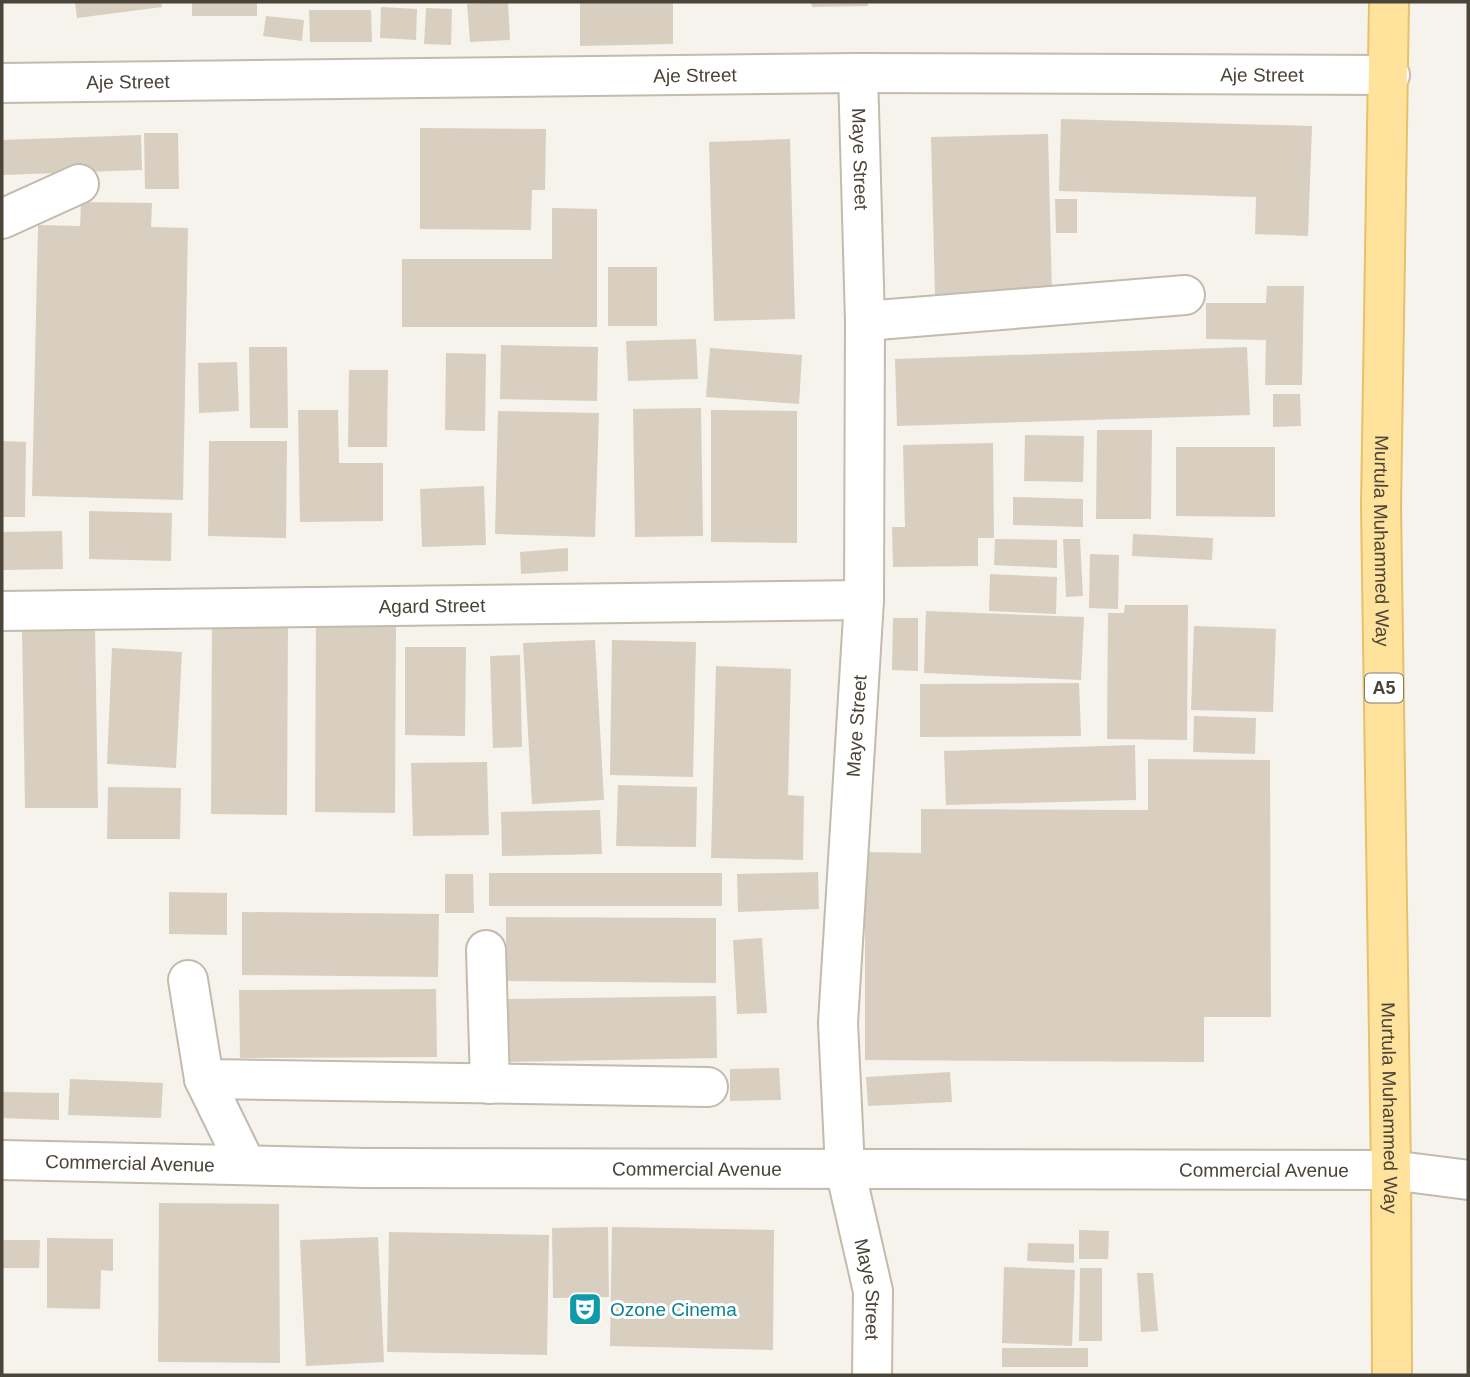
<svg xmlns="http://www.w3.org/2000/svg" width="1470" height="1377" font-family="Arial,sans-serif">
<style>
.building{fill:#d8cfc1}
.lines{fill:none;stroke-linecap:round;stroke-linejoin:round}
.minor-casing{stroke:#c2bbae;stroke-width:42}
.major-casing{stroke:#e6c16a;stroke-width:42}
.minor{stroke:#fff;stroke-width:38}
.major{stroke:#ffe39c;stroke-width:38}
.labels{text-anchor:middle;stroke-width:6;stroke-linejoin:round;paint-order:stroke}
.shield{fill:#fff;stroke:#817c74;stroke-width:2}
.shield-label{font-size:18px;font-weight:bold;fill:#4b4439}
.street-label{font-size:19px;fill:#4b4439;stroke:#fff}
.culture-label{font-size:19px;fill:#0d838f;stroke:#fff;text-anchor:start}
</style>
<rect width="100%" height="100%" fill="#f6f3ec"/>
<!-- building -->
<g class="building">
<path d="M 75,2 L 161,2 L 162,7 L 77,18 Z"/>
<rect x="192" y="2" width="65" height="14"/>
<path d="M 508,2 L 510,40 L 470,42 L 467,4 Z"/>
<path d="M 580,2 L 673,2 L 673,44 L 580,46 Z"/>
<path d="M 811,2 L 868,2 L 868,6 L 812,7 Z"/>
<path d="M 381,7 L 417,9 L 416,40 L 380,38 Z"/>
<path d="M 426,8 L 452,9 L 451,45 L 424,44 Z"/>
<path d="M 309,10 L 371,10 L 372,42 L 310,42 Z"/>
<path d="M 266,16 L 304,20 L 302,41 L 263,36 Z"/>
<path d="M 1061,119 L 1312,126 L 1308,236 L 1255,234 L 1256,197 L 1059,191 Z"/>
<path d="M 420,128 L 546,129 L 545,190 L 532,190 L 531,230 L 420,229 Z"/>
<path d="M 144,133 L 178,133 L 179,189 L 145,189 Z"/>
<path d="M 1048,134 L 1052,294 L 935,296 L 931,137 Z"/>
<path d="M 141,135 L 142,170 L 2,175 L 2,140 Z"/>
<path d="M 790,139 L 795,319 L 714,321 L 709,142 Z"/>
<path d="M 1055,199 L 1077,199 L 1077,233 L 1056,233 Z"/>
<path d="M 81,202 L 152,203 L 151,227 L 188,228 L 183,500 L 32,496 L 38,225 L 80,226 Z"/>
<path d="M 552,208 L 597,209 L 597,327 L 402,327 L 402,259 L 552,259 Z"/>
<rect x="608" y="267" width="49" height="59"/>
<path d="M 1267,286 L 1304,286 L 1302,385 L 1265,385 L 1266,340 L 1206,339 L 1206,303 L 1266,303 Z"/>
<path d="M 696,339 L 698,379 L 628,381 L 626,341 Z"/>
<path d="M 501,345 L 598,347 L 597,401 L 500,399 Z"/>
<path d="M 249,347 L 287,347 L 288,428 L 250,428 Z"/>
<path d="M 1247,347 L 1250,415 L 897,426 L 895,359 Z"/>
<path d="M 710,348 L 802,355 L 799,404 L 706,397 Z"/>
<path d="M 446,353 L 486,354 L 485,431 L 445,430 Z"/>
<path d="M 237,362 L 239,411 L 199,413 L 198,363 Z"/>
<path d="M 349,370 L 388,370 L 387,447 L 348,447 Z"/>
<path d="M 1273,394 L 1300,394 L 1301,426 L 1273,427 Z"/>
<path d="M 701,408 L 703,536 L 635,537 L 633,409 Z"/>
<path d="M 298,410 L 338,410 L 339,463 L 383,463 L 383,521 L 300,522 Z"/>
<path d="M 711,410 L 797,411 L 797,543 L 711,542 Z"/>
<path d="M 498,411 L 599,413 L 595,537 L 495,534 Z"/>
<path d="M 1097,430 L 1152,430 L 1151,519 L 1096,519 Z"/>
<path d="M 1025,435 L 1084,436 L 1083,482 L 1024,481 Z"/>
<path d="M 2,441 L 26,442 L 25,517 L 2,517 Z"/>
<path d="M 209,441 L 287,441 L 286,538 L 208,536 Z"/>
<path d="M 993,443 L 994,538 L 978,538 L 978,566 L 893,567 L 892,527 L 905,527 L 903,445 Z"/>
<path d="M 1176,447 L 1275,447 L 1275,517 L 1176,516 Z"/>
<path d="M 484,486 L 486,545 L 422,547 L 420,489 Z"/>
<path d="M 1013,497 L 1083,499 L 1083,527 L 1013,525 Z"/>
<path d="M 89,511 L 172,513 L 171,561 L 89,559 Z"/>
<path d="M 62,531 L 63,569 L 3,570 L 2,532 Z"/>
<path d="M 1133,534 L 1213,538 L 1212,560 L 1132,556 Z"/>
<path d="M 995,539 L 1057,540 L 1057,568 L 994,565 Z"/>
<path d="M 1063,539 L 1080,539 L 1083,596 L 1066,597 Z"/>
<path d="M 568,548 L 568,571 L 521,574 L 520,552 Z"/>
<path d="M 1090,554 L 1119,555 L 1118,609 L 1089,608 Z"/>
<path d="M 990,574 L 1057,577 L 1056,614 L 989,611 Z"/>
<path d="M 1125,605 L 1188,605 L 1187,740 L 1107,739 L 1108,613 L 1124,613 Z"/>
<path d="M 926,611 L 1084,617 L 1081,680 L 924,673 Z"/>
<path d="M 893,618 L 918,618 L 918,671 L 892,670 Z"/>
<path d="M 212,619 L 288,620 L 287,815 L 211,814 Z"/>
<path d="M 316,622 L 396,623 L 395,813 L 315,812 Z"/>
<path d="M 1194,626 L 1276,629 L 1273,712 L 1191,710 Z"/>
<path d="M 95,627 L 98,808 L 25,808 L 22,628 Z"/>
<path d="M 595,640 L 604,800 L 532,804 L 523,643 Z"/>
<path d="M 612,640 L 696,642 L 693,777 L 610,775 Z"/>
<path d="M 405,647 L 466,647 L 465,736 L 405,735 Z"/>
<path d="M 112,648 L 182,652 L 176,768 L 107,764 Z"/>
<path d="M 520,655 L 522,747 L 493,748 L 490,656 Z"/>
<path d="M 716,666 L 791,669 L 788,795 L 804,796 L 803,860 L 711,858 Z"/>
<path d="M 1079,683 L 1081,736 L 920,737 L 920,684 Z"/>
<path d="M 1194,716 L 1256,718 L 1255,754 L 1193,752 Z"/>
<path d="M 1135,745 L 1136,800 L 946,805 L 944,751 Z"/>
<path d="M 1148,759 L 1270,760 L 1271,1017 L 1204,1017 L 1204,1062 L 865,1060 L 865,852 L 921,853 L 921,809 L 1148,810 Z"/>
<path d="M 487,762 L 489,835 L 413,836 L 411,763 Z"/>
<path d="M 618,785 L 697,787 L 696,847 L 616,846 Z"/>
<path d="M 108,787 L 181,788 L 180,839 L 107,839 Z"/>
<path d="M 600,810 L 602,854 L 502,856 L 501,812 Z"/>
<path d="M 818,872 L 819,909 L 738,912 L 737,874 Z"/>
<rect x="489" y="873" width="233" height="33"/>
<path d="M 445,874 L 473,874 L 474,913 L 445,913 Z"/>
<path d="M 169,892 L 227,893 L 227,935 L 169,934 Z"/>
<path d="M 242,912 L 439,914 L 438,977 L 242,975 Z"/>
<path d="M 506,917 L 716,918 L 716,983 L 506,981 Z"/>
<path d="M 762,938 L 767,1013 L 737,1014 L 733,940 Z"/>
<path d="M 436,989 L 437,1057 L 240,1058 L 239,990 Z"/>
<path d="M 716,996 L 717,1058 L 509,1062 L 508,999 Z"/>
<path d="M 779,1068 L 781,1100 L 730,1101 L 730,1069 Z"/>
<path d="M 950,1072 L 952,1102 L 868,1106 L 866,1077 Z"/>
<path d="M 70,1079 L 163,1083 L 161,1118 L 68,1115 Z"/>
<path d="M 2,1092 L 59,1093 L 59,1120 L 2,1118 Z"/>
<path d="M 159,1203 L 279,1204 L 280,1363 L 158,1362 Z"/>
<path d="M 608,1227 L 609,1297 L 553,1298 L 552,1228 Z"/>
<path d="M 612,1227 L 774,1230 L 773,1350 L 610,1346 Z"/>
<path d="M 1079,1230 L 1109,1231 L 1108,1259 L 1079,1259 Z"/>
<path d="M 389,1232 L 549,1235 L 547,1355 L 387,1352 Z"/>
<path d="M 378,1237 L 384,1362 L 306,1366 L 300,1240 Z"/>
<path d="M 47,1238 L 113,1239 L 113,1271 L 101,1270 L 100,1309 L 47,1308 Z"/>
<path d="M 2,1240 L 40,1240 L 39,1268 L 2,1268 Z"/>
<path d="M 1028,1243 L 1074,1244 L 1074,1263 L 1027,1261 Z"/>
<path d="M 1004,1267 L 1075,1270 L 1072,1346 L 1002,1343 Z"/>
<path d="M 1080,1268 L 1102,1268 L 1102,1341 L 1079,1341 Z"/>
<path d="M 1137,1273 L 1153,1273 L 1158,1331 L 1141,1332 Z"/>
<rect x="1002" y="1348" width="86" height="19"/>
</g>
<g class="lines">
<!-- minor casing -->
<g class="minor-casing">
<g id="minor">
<path id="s1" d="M 858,73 L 865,321 L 864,600 L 838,1023 L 845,1169 L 873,1291 L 872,1375"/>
<path id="s2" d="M 2,83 L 858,73 L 1390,75"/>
<path d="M 2,219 L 79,184"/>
<path d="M 865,321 L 1185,295"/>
<path id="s3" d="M 2,611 L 864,600"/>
<path d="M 486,950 L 490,1084"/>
<path d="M 188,980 L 204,1079 L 246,1165"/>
<path d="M 204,1079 L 708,1087"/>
<path id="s4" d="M 2,1160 L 365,1168 L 1391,1170 L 1468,1180"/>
</g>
</g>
<!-- major casing -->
<g class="major-casing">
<g id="major">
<path id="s5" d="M 1389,2 L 1381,507 L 1391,1170 L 1392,1375"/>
</g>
</g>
<!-- minor -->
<use href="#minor" class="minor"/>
<!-- major -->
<use href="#major" class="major"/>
</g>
<!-- icons -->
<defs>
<g id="theatre-square" transform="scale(1.75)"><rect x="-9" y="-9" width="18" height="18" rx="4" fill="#0f9aa8" stroke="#fff"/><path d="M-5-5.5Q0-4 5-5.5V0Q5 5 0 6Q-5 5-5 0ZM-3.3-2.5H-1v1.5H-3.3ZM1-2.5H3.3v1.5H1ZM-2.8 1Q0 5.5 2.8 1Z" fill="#fff"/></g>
</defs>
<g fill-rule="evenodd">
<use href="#theatre-square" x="585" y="1309"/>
</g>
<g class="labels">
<!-- shield labels -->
<rect class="shield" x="1365" y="673.5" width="38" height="29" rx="5"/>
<g class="shield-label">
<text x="1384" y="694">A5</text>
</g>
<!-- street labels -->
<g class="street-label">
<text dy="7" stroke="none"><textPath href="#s2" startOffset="1260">Aje Street</textPath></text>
<text dy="7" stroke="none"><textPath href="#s2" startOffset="693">Aje Street</textPath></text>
<text dy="7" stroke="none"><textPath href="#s2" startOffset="126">Aje Street</textPath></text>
<text dy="7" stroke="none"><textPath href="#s1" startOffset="86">Maye Street</textPath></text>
<text dy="7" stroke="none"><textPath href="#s5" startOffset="539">Murtula Muhammed Way</textPath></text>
<text dy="7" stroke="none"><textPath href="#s3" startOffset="430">Agard Street</textPath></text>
<text transform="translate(856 726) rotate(-86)" y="7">Maye Street</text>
<text dy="7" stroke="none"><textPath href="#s5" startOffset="1106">Murtula Muhammed Way</textPath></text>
<text dy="7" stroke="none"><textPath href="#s4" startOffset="128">Commercial Avenue</textPath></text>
<text dy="7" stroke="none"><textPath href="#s4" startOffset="695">Commercial Avenue</textPath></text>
<text dy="7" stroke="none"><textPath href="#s4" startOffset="1262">Commercial Avenue</textPath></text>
<text dy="7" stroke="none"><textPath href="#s1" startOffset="1220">Maye Street</textPath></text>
</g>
<!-- culture labels -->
<g class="culture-label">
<text x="610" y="1316">Ozone Cinema</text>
</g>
</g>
<!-- border -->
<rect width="1470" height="1377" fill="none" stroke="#4b4439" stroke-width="7"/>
</svg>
